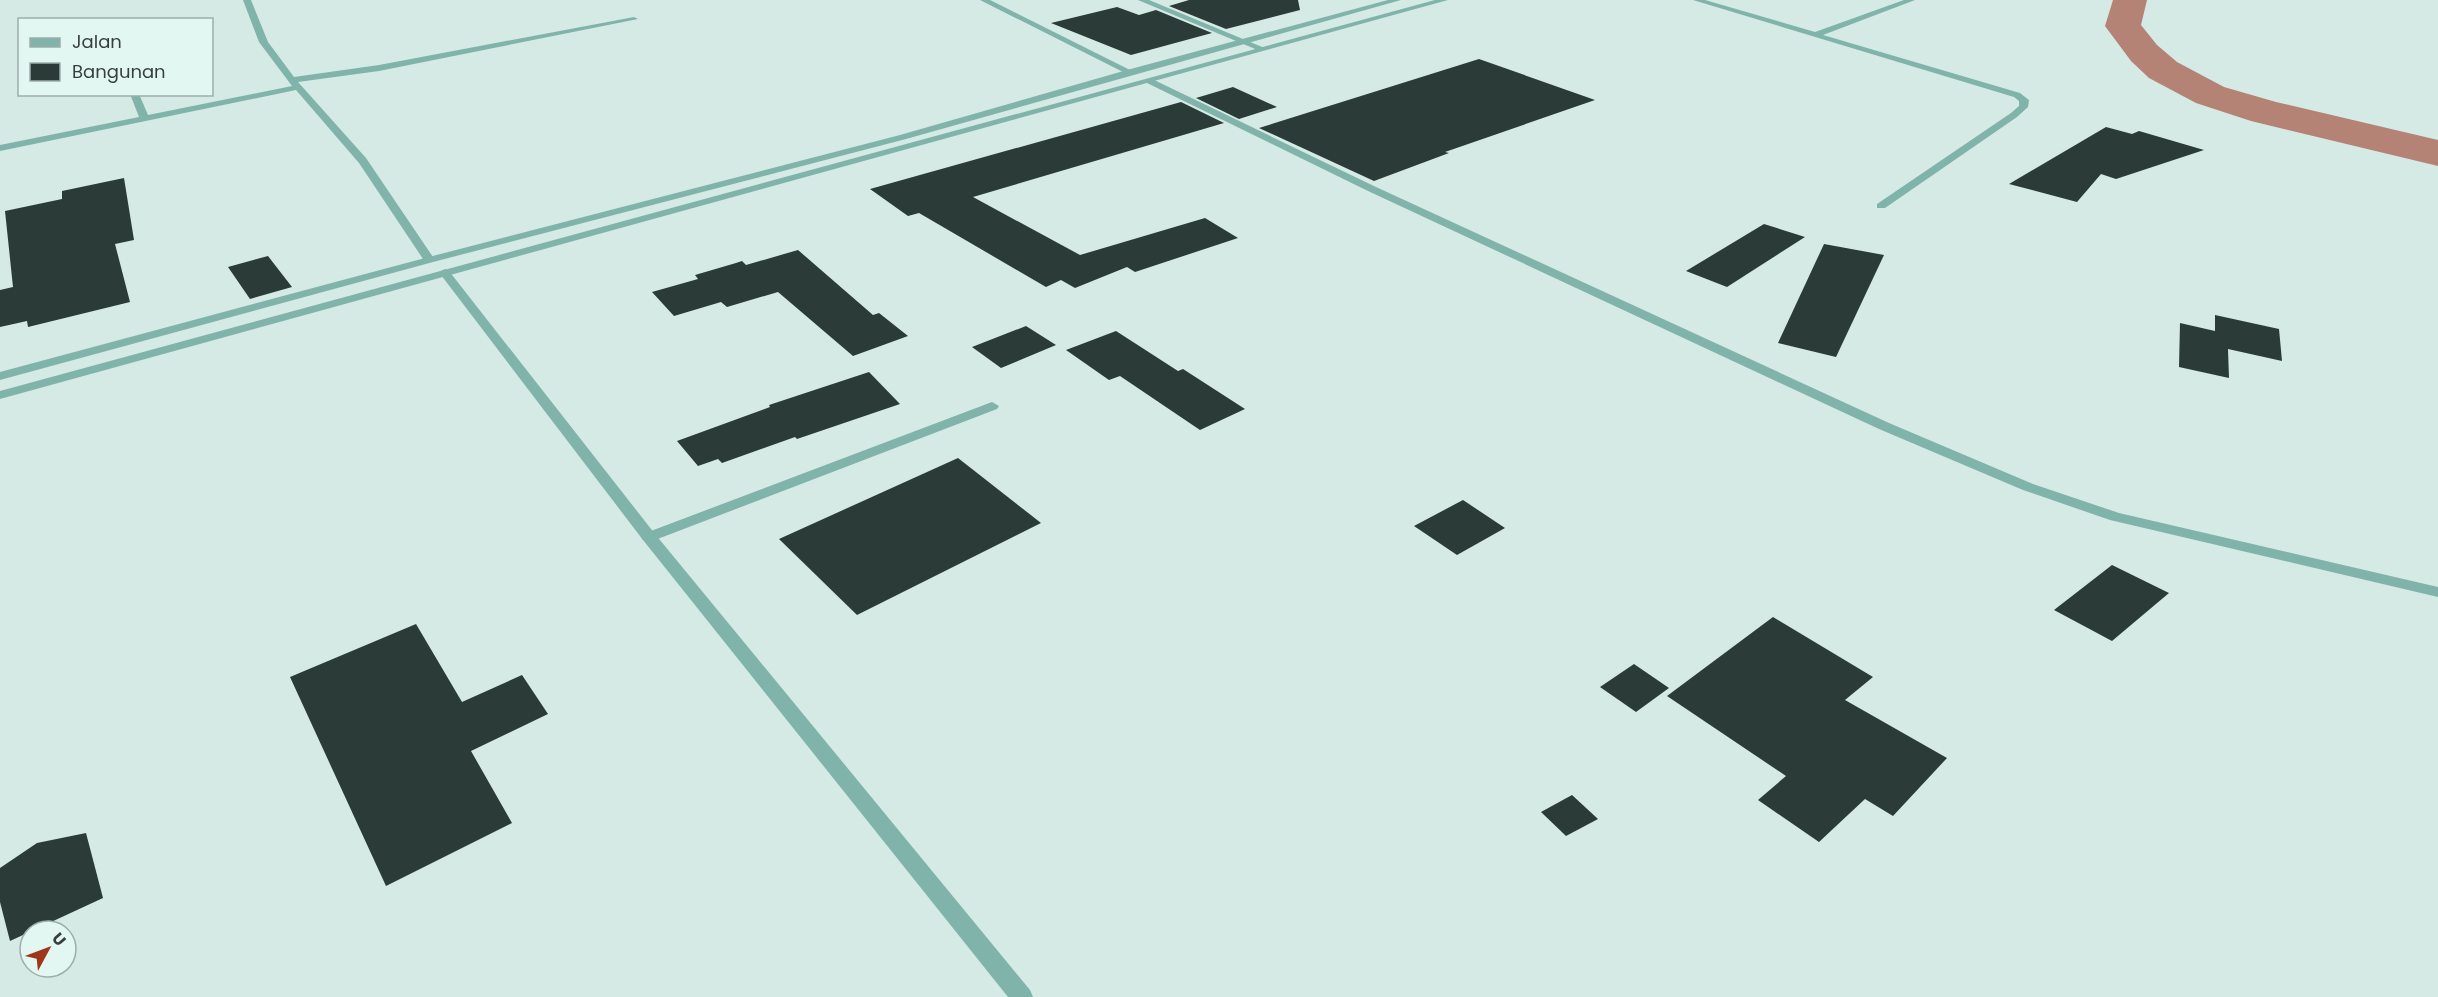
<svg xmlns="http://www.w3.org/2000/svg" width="2438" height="997" font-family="Poppins,sans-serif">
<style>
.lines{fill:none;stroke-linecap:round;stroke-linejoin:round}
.river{fill:#b48376;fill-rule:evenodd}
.building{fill:#2b3b38}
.service{fill:#80b4aa;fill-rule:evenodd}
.minor{fill:#80b4aa;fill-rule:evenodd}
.tertiary{fill:#80b4aa;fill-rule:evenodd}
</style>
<rect width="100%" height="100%" fill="#d5e9e5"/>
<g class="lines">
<!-- river -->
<path class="river" d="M 2113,0 L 2147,0 L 2141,25 L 2157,45 L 2177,62 L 2224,87 L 2276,102 L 2438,140 L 2438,166 L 2251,121 L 2196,103 L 2149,78 L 2131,61 L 2105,26 Z"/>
</g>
<!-- building -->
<g class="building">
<path d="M 1189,0 L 1298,0 L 1300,10 L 1226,29 L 1169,6 Z"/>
<path d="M 1117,7 L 1139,15 L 1156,10 L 1212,33 L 1131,55 L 1051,23 Z"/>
<path d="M 1479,59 L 1595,100 L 1445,152 L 1449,153 L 1374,181 L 1259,128 Z"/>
<path d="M 1233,87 L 1277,107 L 1239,119 L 1196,98 Z"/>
<path d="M 1181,102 L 1224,123 L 973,197 L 1080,255 L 1205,218 L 1238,238 L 1135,272 L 1127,267 L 1075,288 L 1061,280 L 1046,287 L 919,213 L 908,216 L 870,189 Z"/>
<path d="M 2106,127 L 2132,134 L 2139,131 L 2204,150 L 2116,179 L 2101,174 L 2077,202 L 2009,184 Z"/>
<path d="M 124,178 L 134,240 L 115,244 L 130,302 L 28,327 L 27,321 L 0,327 L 0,290 L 13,287 L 5,211 L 62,199 L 62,191 Z"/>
<path d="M 1764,224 L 1805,237 L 1727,287 L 1686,271 Z"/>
<path d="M 1824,244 L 1884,255 L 1836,357 L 1778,343 Z"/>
<path d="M 798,250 L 873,315 L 879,313 L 908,336 L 853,356 L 778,292 L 727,307 L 721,302 L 674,316 L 652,292 L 698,279 L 695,275 L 736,263 L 742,261 L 746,265 Z"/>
<path d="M 268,256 L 292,287 L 250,299 L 228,267 Z"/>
<path d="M 2215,315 L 2279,329 L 2282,361 L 2228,349 L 2229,378 L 2179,367 L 2180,323 L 2215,331 Z"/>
<path d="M 1026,326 L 1056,345 L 1001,368 L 972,347 Z"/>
<path d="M 1116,331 L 1178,371 L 1183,369 L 1245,409 L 1200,430 L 1120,376 L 1109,380 L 1066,350 Z"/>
<path d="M 869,372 L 900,404 L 797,439 L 795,437 L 722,463 L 718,459 L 698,466 L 677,441 L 770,407 L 769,405 Z"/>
<path d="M 958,458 L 1041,523 L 857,615 L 779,539 Z"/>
<path d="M 1463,500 L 1505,528 L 1457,555 L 1414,526 Z"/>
<path d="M 2112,565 L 2169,593 L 2112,641 L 2054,610 Z"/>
<path d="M 1773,617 L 1873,677 L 1845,700 L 1947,758 L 1893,816 L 1865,799 L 1819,842 L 1758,800 L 1786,776 L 1667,696 Z"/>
<path d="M 416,624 L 462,702 L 522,675 L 548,714 L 471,751 L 512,823 L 386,886 L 290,677 Z"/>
<path d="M 1634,664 L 1669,688 L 1636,712 L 1600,687 Z"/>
<path d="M 1572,795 L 1598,819 L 1566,836 L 1541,812 Z"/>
<path d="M 86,833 L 103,898 L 10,941 L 0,902 L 0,868 L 37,843 Z"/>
</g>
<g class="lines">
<!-- service -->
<g class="service">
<path d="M 1150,78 L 1376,187 L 1889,423 L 2033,484 L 2119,513 L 2438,587 L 2438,597 L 2110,520 L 2023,490 L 1879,429 L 1368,191 L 1147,83 L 1146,81 Z"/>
<path d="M 992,402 L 999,406 L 997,409 L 655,540 L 643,540 L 641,537 L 643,534 Z"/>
</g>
<!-- minor -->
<g class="minor">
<path d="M 243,0 L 251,0 L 268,42 L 294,77 L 379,65 L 634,17 L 638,19 L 379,71 L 298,82 L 366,158 L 435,260 L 429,263 L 425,262 L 359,163 L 296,90 L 0,151 L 0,145 L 139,117 L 130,94 L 139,94 L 148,115 L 292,86 L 259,42 Z"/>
<path d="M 980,0 L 990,0 L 1134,72 L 1127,74 Z"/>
<path d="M 1138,0 L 1149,0 L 1267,49 L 1260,51 Z"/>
<path d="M 1693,0 L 1705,0 L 1815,32 L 1904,0 L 1915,0 L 1823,35 L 2020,93 L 2029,100 L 2028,107 L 2017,117 L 1885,208 L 1877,208 L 1877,204 L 2011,113 L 2019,106 L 2019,101 L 2014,97 Z"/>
<path d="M 445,269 L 449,271 L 655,534 L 1030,990 L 1033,997 L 1008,997 L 643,540 L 441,275 L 441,271 Z"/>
</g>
<!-- tertiary -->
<g class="tertiary">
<path d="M 1388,0 L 1401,0 L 906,139 L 433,262 L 0,380 L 0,372 L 425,258 L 900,135 L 1127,70 Z"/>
<path d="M 1435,0 L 1448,0 L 0,399 L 0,391 Z"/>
</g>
</g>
<!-- legend -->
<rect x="18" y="18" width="195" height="78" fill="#e2f6f2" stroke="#9eadaa" stroke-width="1.5"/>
<rect x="30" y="38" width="30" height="9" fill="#80b4aa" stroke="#9eadaa" stroke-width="1.5"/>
<text x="72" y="48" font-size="18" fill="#373f3d">Jalan</text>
<rect x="30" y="63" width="30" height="18" fill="#2b3b38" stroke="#9eadaa" stroke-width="1.5"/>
<text x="72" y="78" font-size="18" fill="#373f3d">Bangunan</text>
<!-- north arrow -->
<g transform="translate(48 949) rotate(49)"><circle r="28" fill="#e2f6f2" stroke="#9eadaa" stroke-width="1.5"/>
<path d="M0-4.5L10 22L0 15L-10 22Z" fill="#9e361a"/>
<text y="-9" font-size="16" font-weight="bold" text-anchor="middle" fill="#373f3d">U</text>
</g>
</svg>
